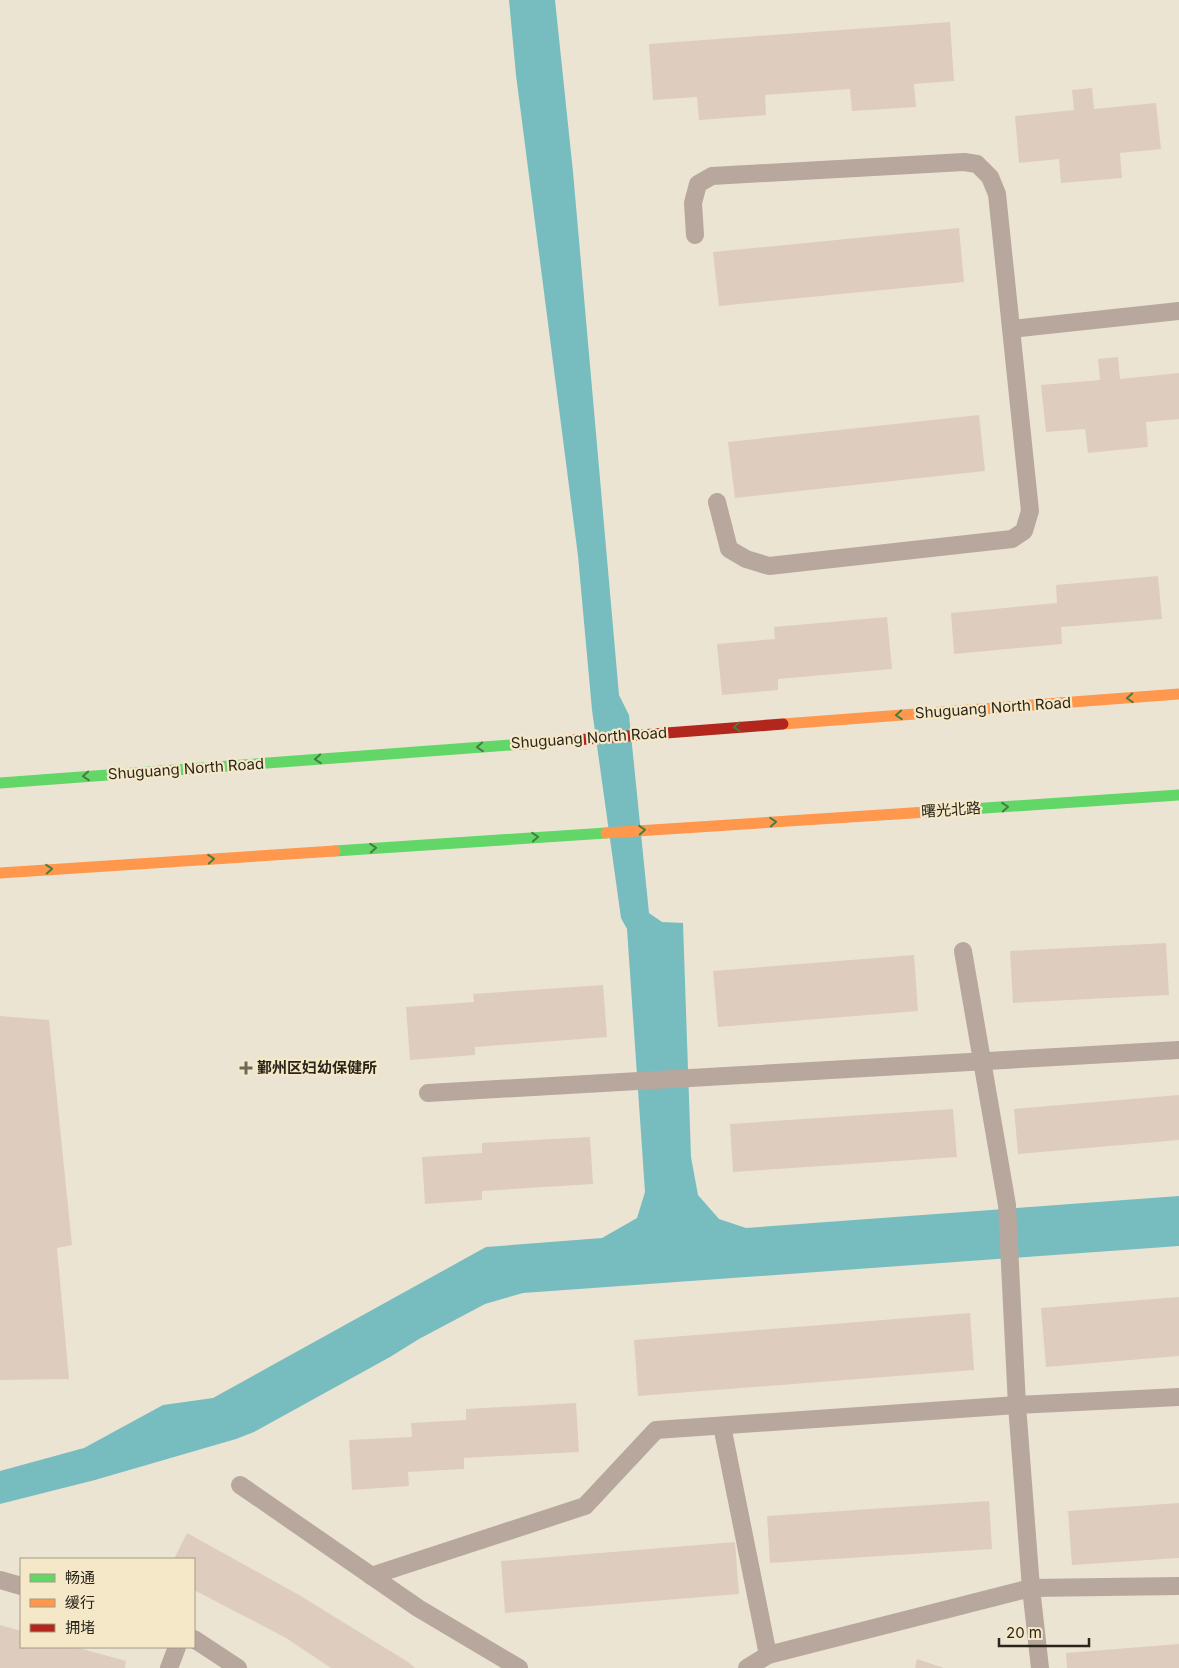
<svg xmlns="http://www.w3.org/2000/svg" width="1179" height="1668" font-family="Inter,'Noto Sans SC',sans-serif">
<style>
.water{fill:#77bdc0}
.building{fill:#decdbf}
.lines{fill:none;stroke-linecap:round;stroke-linejoin:round}
.lane{stroke:#b8a79d;stroke-width:18}
.fast{stroke:#63d668;stroke-width:11}
.slow{stroke:#ff974d;stroke-width:11}
.jam{stroke:#b3261e;stroke-width:11}
.oneway{stroke:#467e41}
.poi-dot{fill:#6e685b;stroke:#f5e8c9;stroke-width:2}
.labels{text-anchor:middle;stroke-width:4.5;stroke-linejoin:round;paint-order:stroke}
.street-label{font-size:15px;fill:#2a251a;stroke:#f5e8c9}
.poi-label{font-size:15px;font-weight:bold;fill:#2a251a;stroke:#f5e8c9;text-anchor:start}
</style>
<rect width="100%" height="100%" fill="#ebe4d3"/>
<!-- water -->
<path class="water" d="M 509,0 L 555,0 L 573,172 L 619,695 L 629,715 L 649,913 L 662,922 L 683,923 L 691,1157 L 698,1195 L 719,1219 L 746,1228 L 1179,1196 L 1179,1246 L 523,1293 L 485,1304 L 419,1339 L 390,1357 L 254,1432 L 236,1439 L 95,1480 L 0,1504 L 0,1471 L 84,1448 L 163,1405 L 213,1398 L 486,1247 L 602,1238 L 637,1218 L 645,1192 L 627,929 L 621,918 L 592,710 L 578,556 L 516,75 Z"/>
<!-- building -->
<g class="building">
<path d="M 950,22 L 954,81 L 914,84 L 916,107 L 852,111 L 850,89 L 765,95 L 766,115 L 699,120 L 697,97 L 653,100 L 649,44 Z"/>
<path d="M 1092,88 L 1094,109 L 1156,103 L 1161,149 L 1120,153 L 1122,178 L 1061,183 L 1059,159 L 1019,163 L 1015,116 L 1074,110 L 1072,90 Z"/>
<path d="M 959,228 L 964,282 L 719,306 L 713,252 Z"/>
<path d="M 1118,357 L 1120,379 L 1179,373 L 1179,419 L 1146,422 L 1148,447 L 1088,453 L 1085,429 L 1046,432 L 1041,385 L 1100,380 L 1098,359 Z"/>
<path d="M 979,415 L 985,471 L 735,498 L 728,442 Z"/>
<path d="M 1158,576 L 1162,619 L 1061,627 L 1062,644 L 954,654 L 951,613 L 1057,603 L 1056,585 Z"/>
<path d="M 887,617 L 892,669 L 778,679 L 778,690 L 722,695 L 717,644 L 775,639 L 774,627 Z"/>
<path d="M 1166,943 L 1169,995 L 1013,1003 L 1010,951 Z"/>
<path d="M 914,955 L 918,1011 L 718,1027 L 713,971 Z"/>
<path d="M 603,985 L 607,1037 L 475,1047 L 475,1055 L 410,1060 L 406,1007 L 474,1002 L 473,994 Z"/>
<path d="M 0,1016 L 49,1020 L 72,1245 L 57,1248 L 69,1379 L 0,1380 Z"/>
<path d="M 1179,1095 L 1179,1140 L 1018,1154 L 1014,1109 Z"/>
<path d="M 953,1109 L 957,1157 L 733,1172 L 730,1124 Z"/>
<path d="M 590,1137 L 593,1184 L 482,1191 L 482,1200 L 425,1204 L 422,1157 L 482,1153 L 482,1143 Z"/>
<path d="M 1179,1297 L 1179,1356 L 1046,1367 L 1041,1308 Z"/>
<path d="M 970,1313 L 974,1370 L 638,1396 L 634,1340 Z"/>
<path d="M 576,1403 L 579,1452 L 464,1458 L 464,1469 L 408,1472 L 409,1486 L 352,1490 L 349,1440 L 412,1437 L 411,1423 L 466,1420 L 466,1409 Z"/>
<path d="M 989,1501 L 992,1549 L 770,1563 L 767,1516 Z"/>
<path d="M 1179,1503 L 1179,1558 L 1072,1565 L 1068,1511 Z"/>
<path d="M 187,1533 L 299,1595 L 408,1662 L 415,1668 L 331,1668 L 286,1638 L 194,1590 L 194,1559 L 174,1559 Z"/>
<path d="M 735,1542 L 739,1594 L 505,1613 L 501,1561 Z"/>
<path d="M 0,1625 L 21,1631 L 21,1647 L 75,1647 L 126,1661 L 125,1668 L 0,1668 Z"/>
<path d="M 1179,1644 L 1179,1668 L 1067,1668 L 1066,1653 Z"/>
<path d="M 917,1659 L 944,1668 L 915,1668 Z"/>
</g>
<g class="lines">
<!-- lane -->
<g class="lane">
<path d="M 695,235 L 693,203 L 698,184 L 712,176 L 964,162 L 977,164 L 990,177 L 997,194 L 1030,511 L 1024,531 L 1012,539 L 769,566 L 746,559 L 729,549 L 717,502"/>
<path d="M 1011,329 L 1179,311"/>
<path d="M 963,951 L 1007,1205 L 1017,1405 L 1031,1588 L 1040,1668"/>
<path d="M 428,1093 L 1179,1050"/>
<path d="M 722,1426 L 768,1655"/>
<path d="M 240,1485 L 418,1608 L 519,1668"/>
<path d="M 371,1576 L 585,1506 L 656,1430 L 1017,1405 L 1179,1397"/>
<path d="M 0,1580 L 21,1586"/>
<path d="M 194,1639 L 238,1668"/>
<path d="M 169,1668 L 177,1647"/>
<path d="M 747,1668 L 768,1655 L 1031,1588 L 1179,1586"/>
</g>
<!-- fast -->
<g class="fast">
<path d="M 0,783 L 523,744"/>
<path d="M 927,812 L 1179,795"/>
<path d="M 335,851 L 606,833"/>
</g>
<!-- slow -->
<g class="slow">
<path d="M 783,724 L 1179,694"/>
<path d="M 606,833 L 927,812"/>
<path d="M 0,873 L 335,851"/>
</g>
<!-- jam -->
<path class="jam" d="M 523,744 L 783,724"/>
</g>
<!-- one-way arrows -->
<defs><path id="oneway-chevron" d="M-2-3.5L2.5 0L-2 3.5" fill="none" stroke-width="1.6" stroke-linecap="round" stroke-linejoin="round" transform="scale(1.25)"/></defs>
<g class="oneway">
<use href="#oneway-chevron" transform="translate(1130 698) rotate(176)"/>
<use href="#oneway-chevron" transform="translate(899 715) rotate(176)"/>
<use href="#oneway-chevron" transform="translate(737 727) rotate(176)"/>
<use href="#oneway-chevron" transform="translate(480 747) rotate(176)"/>
<use href="#oneway-chevron" transform="translate(318 759) rotate(176)"/>
<use href="#oneway-chevron" transform="translate(86 776) rotate(176)"/>
<use href="#oneway-chevron" transform="translate(1005 807) rotate(-4)"/>
<use href="#oneway-chevron" transform="translate(773 822) rotate(-4)"/>
<use href="#oneway-chevron" transform="translate(642 830) rotate(-4)"/>
<use href="#oneway-chevron" transform="translate(535 837) rotate(-4)"/>
<use href="#oneway-chevron" transform="translate(373 848) rotate(-4)"/>
<use href="#oneway-chevron" transform="translate(211 859) rotate(-4)"/>
<use href="#oneway-chevron" transform="translate(49 869) rotate(-4)"/>
</g>
<!-- markers -->
<path class="poi-dot" d="M243.5 1060.5h5v5h5v5h-5v5h-5v-5h-5v-5h5z"/>
<g class="labels">
<!-- street labels -->
<g class="street-label">
<text transform="translate(993 708) rotate(-4)" y="5">Shuguang North Road</text>
<text transform="translate(589 738) rotate(-4)" y="5">Shuguang North Road</text>
<text transform="translate(186 769) rotate(-4)" y="5">Shuguang North Road</text>
<text transform="translate(951 810) rotate(-4)" y="5">曙光北路</text>
</g>
<!-- poi labels -->
<g class="poi-label">
<text x="257" y="1073">鄞州区妇幼保健所</text>
</g>
</g>
<!-- legend -->
<rect x="20" y="1558" width="175" height="90" fill="#f5e8c9" stroke="#a49a83"/>
<rect x="30" y="1574" width="25" height="8" fill="#63d668" stroke="#a49a83"/>
<text x="65" y="1583" font-size="15" fill="#2a251a">畅通</text>
<rect x="30" y="1599" width="25" height="8" fill="#ff974d" stroke="#a49a83"/>
<text x="65" y="1608" font-size="15" fill="#2a251a">缓行</text>
<rect x="30" y="1624" width="25" height="8" fill="#b3261e" stroke="#a49a83"/>
<text x="65" y="1633" font-size="15" fill="#2a251a">拥堵</text>
<!-- scale -->
<path d="M999 1638v8h90v-8" fill="none" stroke="#2a251a" stroke-width="2.5"/>
<text x="1006" y="1638" font-size="15" fill="#2a251a" stroke="#f5e8c9" stroke-width="4" paint-order="stroke">20 m</text>
</svg>
